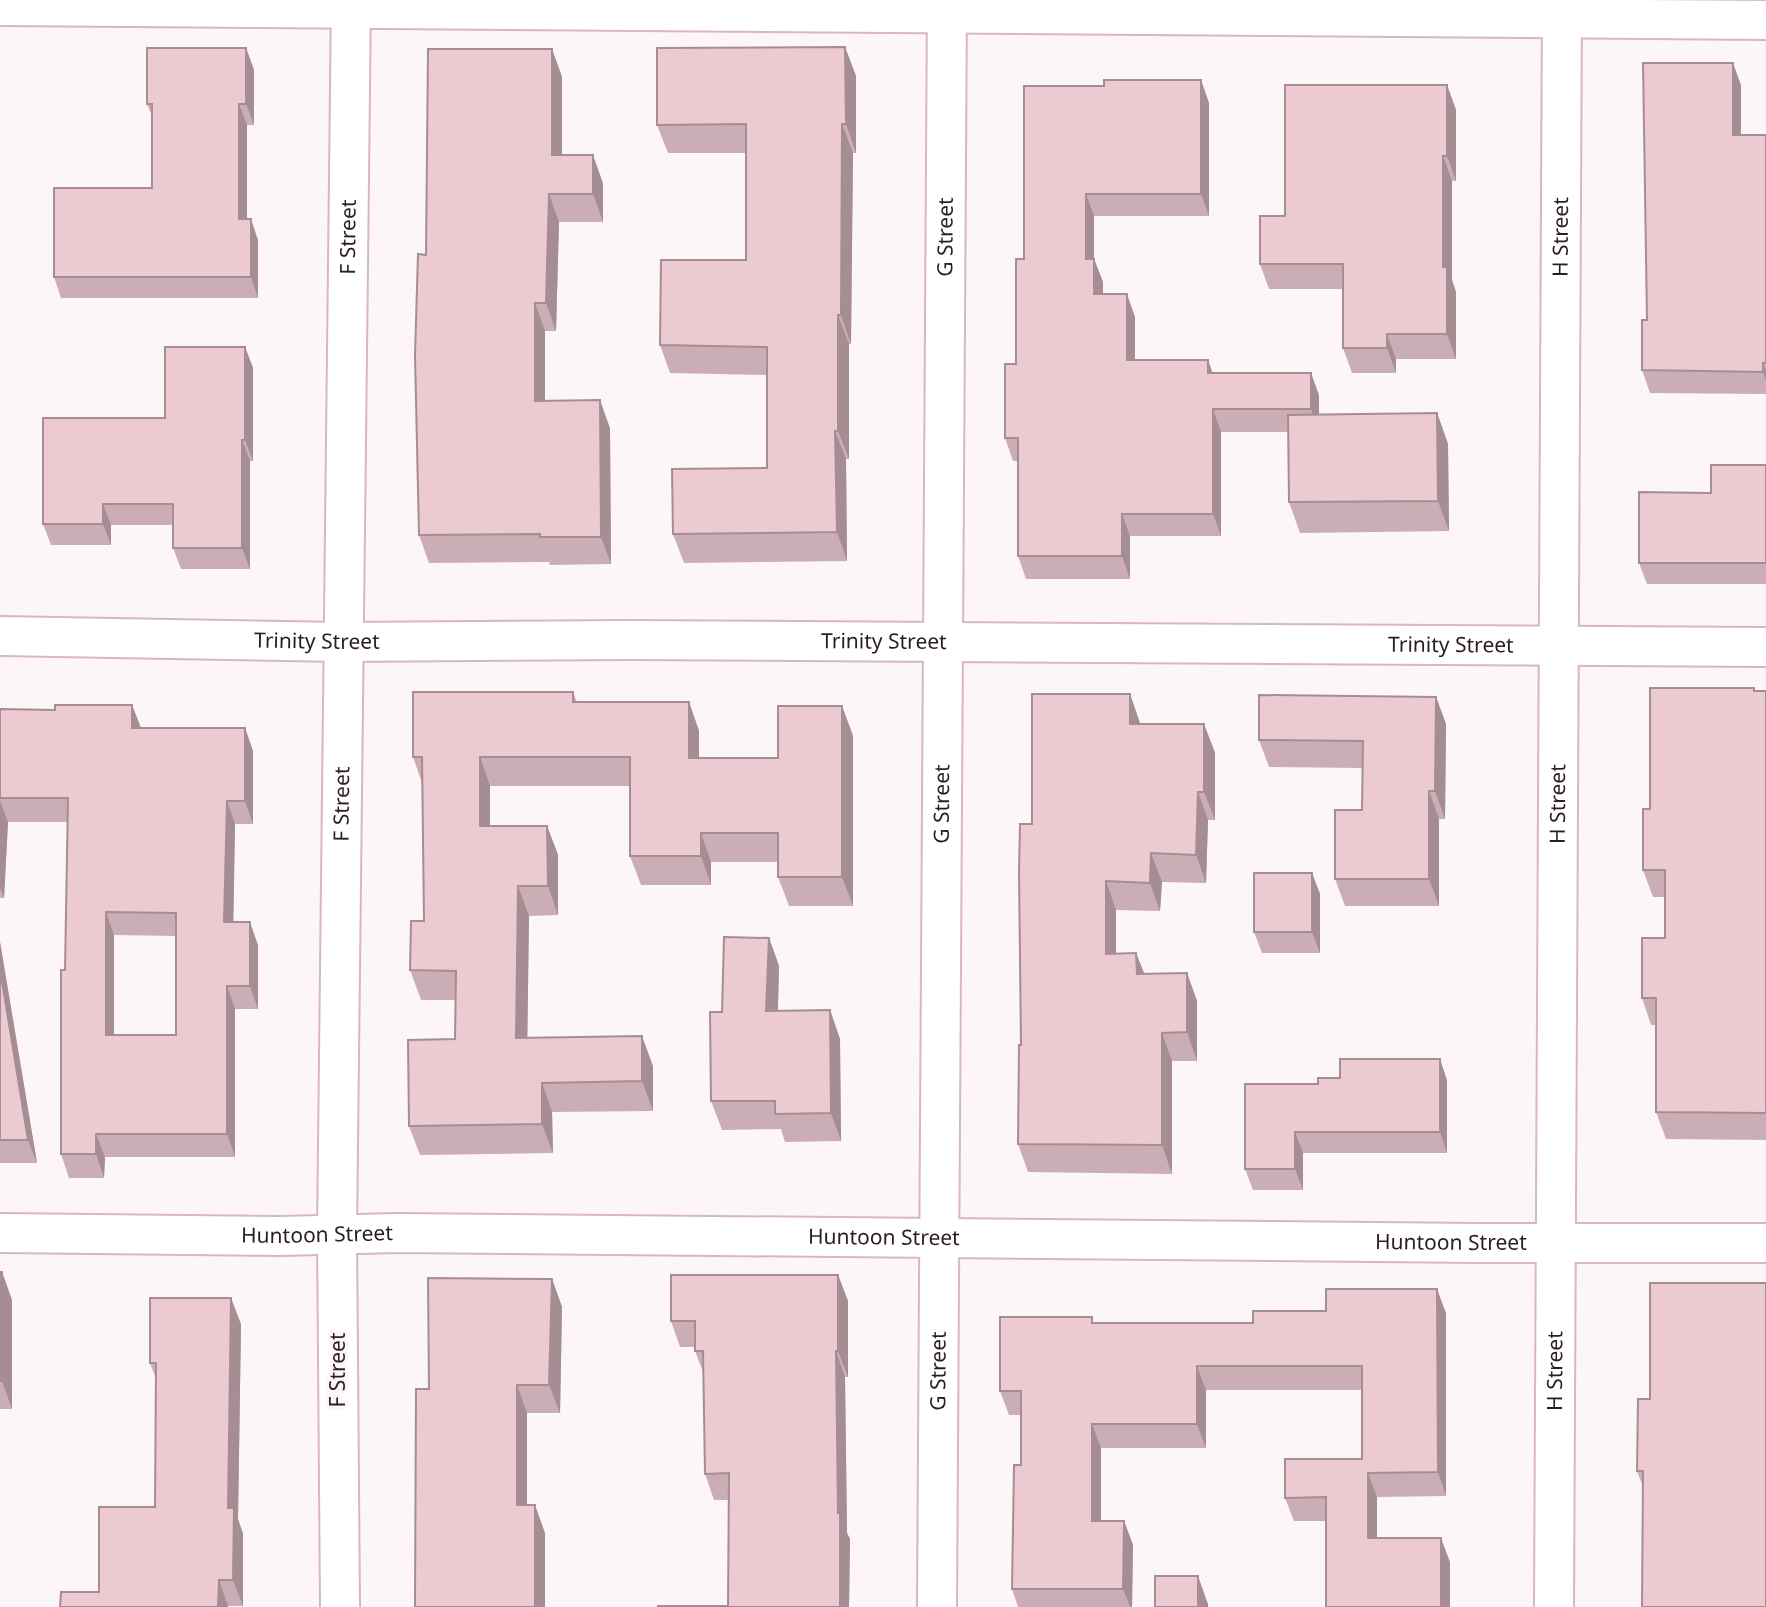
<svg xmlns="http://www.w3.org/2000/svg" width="1766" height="1607" font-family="'Noto Sans',sans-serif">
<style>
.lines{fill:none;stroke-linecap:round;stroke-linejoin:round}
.street-casing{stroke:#d8b7bf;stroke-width:42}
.secondary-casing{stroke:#d8b7bf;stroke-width:42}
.street{stroke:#fff;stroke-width:38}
.secondary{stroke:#fff;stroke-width:38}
.wall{fill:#cbaeb5;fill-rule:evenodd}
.shaded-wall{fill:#a58d93}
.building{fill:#eccad2;stroke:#a58d93;stroke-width:2;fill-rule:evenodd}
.labels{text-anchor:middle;stroke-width:7;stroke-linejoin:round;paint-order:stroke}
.street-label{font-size:21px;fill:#2b1e22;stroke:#fdf6f8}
</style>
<rect width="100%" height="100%" fill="#fdf6f8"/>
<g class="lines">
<!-- street casing -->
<g class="street-casing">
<g id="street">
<path d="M 0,6 L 1766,20"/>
<path id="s1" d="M 0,636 L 342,642 L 629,640 L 1766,647"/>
<path id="s2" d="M 0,1233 L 280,1236 L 398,1233 L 1479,1243 L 1766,1243"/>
</g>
</g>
<!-- secondary casing -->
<g class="secondary-casing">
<g id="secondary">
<path id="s3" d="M 340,1607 L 337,1234 L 351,0"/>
<path id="s4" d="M 937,1607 L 947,0"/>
<path id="s5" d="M 1554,1607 L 1562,0"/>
</g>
</g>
<!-- street -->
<use href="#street" class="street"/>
<!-- secondary -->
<use href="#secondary" class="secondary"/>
</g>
<!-- wall -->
<g class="wall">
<path d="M 845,47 L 856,76 L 856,153 L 853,153 L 851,344 L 849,344 L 849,459 L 846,459 L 847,561 L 684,563 L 673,534 L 767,468 L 767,375 L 670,373 L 660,345 L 746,260 L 746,153 L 668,153 L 657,125 Z"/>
<path d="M 246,48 L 254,70 L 254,125 L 247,125 L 247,219 L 258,240 L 258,298 L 61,298 L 54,277 L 152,188 L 152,116 L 147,104 Z"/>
<path d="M 552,49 L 562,77 L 562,155 L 603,183 L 603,222 L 559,222 L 556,331 L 545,331 L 545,401 L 610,428 L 611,564 L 550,565 L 549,562 L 429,563 L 419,535 L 426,255 Z"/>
<path d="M 1201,80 L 1209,103 L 1209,216 L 1094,216 L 1094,259 L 1103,282 L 1103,294 L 1135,317 L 1135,360 L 1213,373 L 1319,395 L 1319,414 L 1437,413 L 1448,444 L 1449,531 L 1300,533 L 1289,502 L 1288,432 L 1221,432 L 1221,536 L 1130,536 L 1130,579 L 1026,579 L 1018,556 L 1018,461 L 1013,461 L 1005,438 L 1016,364 L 1024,259 L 1104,86 Z"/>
<path d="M 1447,85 L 1456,110 L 1456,181 L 1452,181 L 1452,280 L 1456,292 L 1456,359 L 1396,359 L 1396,373 L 1352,373 L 1343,348 L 1343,289 L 1269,289 L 1260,264 L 1285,216 Z"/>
<path d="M 1741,85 L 1741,135 L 1766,135 L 1766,394 L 1650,393 L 1642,370 L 1647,320 Z"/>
<path d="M 245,347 L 253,368 L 253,461 L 250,461 L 250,569 L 181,569 L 173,548 L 173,525 L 111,525 L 111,545 L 51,545 L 43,524 Z"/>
<path d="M 1766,465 L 1766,584 L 1647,584 L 1639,563 L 1711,493 Z"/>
<path d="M 1754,688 L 1755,691 L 1766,691 L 1766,1140 L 1666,1139 L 1656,1112 L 1656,1025 L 1651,1025 L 1642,998 L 1665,938 L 1665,897 L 1653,897 L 1643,870 L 1650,809 Z"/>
<path d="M 573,692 L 577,702 L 689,702 L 699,731 L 699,758 L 778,758 L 842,706 L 853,736 L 853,906 L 789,906 L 778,877 L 778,862 L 711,862 L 711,885 L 641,885 L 630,856 L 630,786 L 490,786 L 490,826 L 547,826 L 558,855 L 558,915 L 529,916 L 527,1038 L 653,1066 L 653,1111 L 552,1112 L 553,1153 L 420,1155 L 409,1126 L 455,1039 L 455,1000 L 421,1000 L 410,970 L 424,921 L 422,783 L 413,757 Z"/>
<path d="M 1130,694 L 1140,724 L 1204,724 L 1215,753 L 1215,820 L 1208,820 L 1206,883 L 1162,882 L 1160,911 L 1116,910 L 1116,953 L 1136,953 L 1144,973 L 1187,973 L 1197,1001 L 1197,1061 L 1172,1061 L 1172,1174 L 1028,1172 L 1018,1144 L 1021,1045 L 1032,824 Z"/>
<path d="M 1436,697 L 1446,724 L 1445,819 L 1439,819 L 1439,906 L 1345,906 L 1335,879 L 1362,810 L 1362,768 L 1269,767 L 1259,740 Z"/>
<path d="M 132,705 L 141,728 L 245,728 L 253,751 L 253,824 L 235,824 L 233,922 L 258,945 L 258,1009 L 235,1009 L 235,1157 L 105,1157 L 104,1178 L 69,1178 L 61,1154 L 68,822 L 8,822 L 4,898 L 0,898 L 0,709 L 55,710 ZM 114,935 L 176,936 L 176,1035 L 114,1035 Z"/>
<path d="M 1312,873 L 1320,894 L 1320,953 L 1262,953 L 1254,932 Z"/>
<path d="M 769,938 L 779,966 L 778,1011 L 830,1010 L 840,1039 L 841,1141 L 785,1142 L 781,1129 L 722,1130 L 711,1101 L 722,1012 Z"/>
<path d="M 0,942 L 37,1163 L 0,1163 Z"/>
<path d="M 1447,1080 L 1447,1153 L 1303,1153 L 1303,1190 L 1253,1190 L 1245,1169 L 1318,1084 Z"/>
<path d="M 0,1272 L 2,1272 L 12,1300 L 12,1409 L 0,1409 Z"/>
<path d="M 838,1275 L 848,1301 L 848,1377 L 845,1377 L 847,1533 L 850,1539 L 849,1607 L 658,1607 L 728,1606 L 729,1500 L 714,1500 L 705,1474 L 703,1372 L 695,1351 L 695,1347 L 680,1347 L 671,1321 Z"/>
<path d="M 552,1279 L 562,1307 L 560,1413 L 527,1413 L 527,1505 L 545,1533 L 545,1607 L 429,1389 Z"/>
<path d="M 1446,1313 L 1446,1496 L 1377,1497 L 1377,1538 L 1450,1562 L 1450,1607 L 1326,1521 L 1294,1521 L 1285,1498 L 1362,1459 L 1362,1390 L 1206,1390 L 1206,1448 L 1101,1448 L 1101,1521 L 1124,1521 L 1133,1545 L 1132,1607 L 1018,1607 L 1012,1589 L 1021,1465 L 1021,1415 L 1009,1415 L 1000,1391 L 1095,1323 L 1253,1323 Z"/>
<path d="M 241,1324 L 238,1519 L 243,1534 L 243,1606 L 228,1606 L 228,1607 L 60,1607 L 99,1592 L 155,1507 L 156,1379 L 150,1363 Z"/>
<path d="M 1650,1399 L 1643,1487 L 1637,1471 Z"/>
</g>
<!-- shaded-wall -->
<g class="shaded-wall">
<path d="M 845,47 L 856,76 L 856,153 L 846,124 Z"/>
<path d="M 246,48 L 254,70 L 254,125 L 246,104 Z"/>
<path d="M 552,49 L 562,77 L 562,183 L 552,155 Z"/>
<path d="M 1733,63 L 1741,85 L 1741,157 L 1733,135 Z"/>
<path d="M 1201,80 L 1209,103 L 1209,216 L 1201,194 Z"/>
<path d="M 1447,85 L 1456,110 L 1456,181 L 1447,156 Z"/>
<path d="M 239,104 L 247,125 L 247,240 L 239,219 Z"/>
<path d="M 842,124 L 853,153 L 851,344 L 841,315 Z"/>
<path d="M 593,155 L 603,183 L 603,222 L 593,194 Z"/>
<path d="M 1443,156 L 1452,181 L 1452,280 L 1456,292 L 1456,359 L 1447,334 L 1443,267 Z"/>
<path d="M 549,194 L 559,222 L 556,331 L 546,303 Z"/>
<path d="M 1086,194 L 1094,216 L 1094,282 L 1086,259 Z"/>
<path d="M 251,219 L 258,240 L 258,298 L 251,277 Z"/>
<path d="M 1094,259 L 1103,282 L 1103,317 L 1094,294 Z"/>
<path d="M 1127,294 L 1135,317 L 1135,382 L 1127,360 Z"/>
<path d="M 535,303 L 545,331 L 545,429 L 535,401 Z"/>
<path d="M 838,315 L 849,344 L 849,459 L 838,431 Z"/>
<path d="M 1387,334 L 1396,359 L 1396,373 L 1387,348 Z"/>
<path d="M 245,347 L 253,368 L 253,461 L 245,440 Z"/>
<path d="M 1208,360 L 1216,382 L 1208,373 Z"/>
<path d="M 1763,363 L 1766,371 L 1766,380 L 1763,372 Z"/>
<path d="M 1311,373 L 1319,395 L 1319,432 L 1311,409 Z"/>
<path d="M 600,400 L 610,428 L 611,564 L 601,537 Z"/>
<path d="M 1213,409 L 1221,432 L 1221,536 L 1213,514 Z"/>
<path d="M 1437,413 L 1448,444 L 1449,531 L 1438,501 Z"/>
<path d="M 835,431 L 846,459 L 847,561 L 837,532 Z"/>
<path d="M 242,440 L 250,461 L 250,569 L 242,548 Z"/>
<path d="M 103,504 L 111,525 L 111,545 L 103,524 Z"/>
<path d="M 1122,514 L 1130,536 L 1130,579 L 1122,556 Z"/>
<path d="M 1130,694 L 1140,723 L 1140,753 L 1130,724 Z"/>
<path d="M 1436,697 L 1446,724 L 1445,819 L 1435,791 Z"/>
<path d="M 689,702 L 699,731 L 699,788 L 689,758 Z"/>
<path d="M 132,705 L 141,728 L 132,728 Z"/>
<path d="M 842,706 L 853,736 L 853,906 L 842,877 Z"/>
<path d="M 1204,724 L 1215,753 L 1215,820 L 1204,792 Z"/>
<path d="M 245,728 L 253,751 L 253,824 L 245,801 Z"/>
<path d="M 480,757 L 490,786 L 490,856 L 480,826 Z"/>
<path d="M 1429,791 L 1439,819 L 1439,906 L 1429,879 Z"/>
<path d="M 1198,792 L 1208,820 L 1206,883 L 1196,855 Z"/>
<path d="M 0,800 L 8,822 L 4,898 L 0,888 Z"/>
<path d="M 227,801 L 235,824 L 233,945 L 224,922 Z"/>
<path d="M 547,826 L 558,855 L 558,915 L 548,886 Z"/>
<path d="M 701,833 L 711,862 L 711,885 L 701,856 Z"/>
<path d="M 1151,853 L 1162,882 L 1160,911 L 1150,883 Z"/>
<path d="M 1312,873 L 1320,894 L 1320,953 L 1312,932 Z"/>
<path d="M 1106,881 L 1116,910 L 1116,982 L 1106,954 Z"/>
<path d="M 518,886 L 529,916 L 527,1068 L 516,1038 Z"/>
<path d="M 106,912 L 114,935 L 114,1058 L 106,1035 Z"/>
<path d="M 250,922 L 258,945 L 258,1009 L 250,986 Z"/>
<path d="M 769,938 L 779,966 L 777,1039 L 766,1011 Z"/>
<path d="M 0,942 L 37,1163 L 28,1140 L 0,969 Z"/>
<path d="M 1136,953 L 1147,981 L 1137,974 Z"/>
<path d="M 1187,973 L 1197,1001 L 1197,1061 L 1187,1032 Z"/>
<path d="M 227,986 L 235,1009 L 235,1157 L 227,1134 Z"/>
<path d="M 830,1010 L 840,1039 L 841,1141 L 831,1113 Z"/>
<path d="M 1162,1033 L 1172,1061 L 1172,1174 L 1162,1145 Z"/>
<path d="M 642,1036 L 653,1066 L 653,1111 L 642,1081 Z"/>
<path d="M 1440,1059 L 1447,1080 L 1447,1153 L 1440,1132 Z"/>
<path d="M 542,1083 L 552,1112 L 553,1153 L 542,1124 Z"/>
<path d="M 1295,1132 L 1303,1153 L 1303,1190 L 1295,1169 Z"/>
<path d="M 96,1134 L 105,1157 L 104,1178 L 96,1154 Z"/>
<path d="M 2,1272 L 12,1300 L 12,1409 L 2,1381 Z"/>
<path d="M 838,1275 L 848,1301 L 848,1377 L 838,1351 Z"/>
<path d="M 552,1279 L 562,1307 L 560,1413 L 549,1385 Z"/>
<path d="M 1437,1289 L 1446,1313 L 1446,1496 L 1438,1472 Z"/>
<path d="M 231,1298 L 241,1324 L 238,1519 L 243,1534 L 243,1606 L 233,1580 L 228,1508 Z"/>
<path d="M 836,1351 L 845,1377 L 847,1533 L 850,1539 L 849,1607 L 840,1607 Z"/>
<path d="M 1197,1366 L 1206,1390 L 1206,1448 L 1197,1424 Z"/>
<path d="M 517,1385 L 527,1413 L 527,1533 L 517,1505 Z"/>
<path d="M 1092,1424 L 1101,1448 L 1101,1545 L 1092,1521 Z"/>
<path d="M 1368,1473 L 1377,1497 L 1377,1562 L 1368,1538 Z"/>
<path d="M 535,1505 L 545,1533 L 545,1607 L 535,1607 Z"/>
<path d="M 1124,1521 L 1133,1545 L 1132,1607 L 1130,1607 L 1123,1589 Z"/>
<path d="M 1441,1538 L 1450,1562 L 1450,1607 L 1441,1607 Z"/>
<path d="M 1198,1576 L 1208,1604 L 1208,1607 L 1198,1607 Z"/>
<path d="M 219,1580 L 228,1606 L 228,1607 L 218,1607 Z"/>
</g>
<!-- building -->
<g class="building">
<path d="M 845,47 L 846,124 L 842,124 L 841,315 L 838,315 L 838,431 L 835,431 L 837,532 L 673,534 L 672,469 L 767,468 L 767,347 L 660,345 L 661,260 L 746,260 L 746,124 L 657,125 L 657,48 Z"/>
<path d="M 147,48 L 246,48 L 246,104 L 239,104 L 239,219 L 251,219 L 251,277 L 54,277 L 54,188 L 152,188 L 152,104 L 147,104 Z"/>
<path d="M 428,49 L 552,49 L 552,155 L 593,155 L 593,194 L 549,194 L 546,303 L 535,303 L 535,401 L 600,400 L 601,537 L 540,537 L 540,534 L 419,535 L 415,355 L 418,254 L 426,255 Z"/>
<path d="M 1643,63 L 1733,63 L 1733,135 L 1766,135 L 1766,363 L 1763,363 L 1763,372 L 1642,370 L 1642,320 L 1647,320 Z"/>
<path d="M 1104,80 L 1201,80 L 1201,194 L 1086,194 L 1086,259 L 1094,259 L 1094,294 L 1127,294 L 1127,360 L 1208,360 L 1208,373 L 1311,373 L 1311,409 L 1213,409 L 1213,514 L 1122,514 L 1122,556 L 1018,556 L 1018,438 L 1005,438 L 1005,364 L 1016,364 L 1016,259 L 1024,259 L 1024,86 L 1104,86 Z"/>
<path d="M 1285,85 L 1447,85 L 1447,156 L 1443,156 L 1443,267 L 1447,267 L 1447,334 L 1387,334 L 1387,348 L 1343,348 L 1343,264 L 1260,264 L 1260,216 L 1285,216 Z"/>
<path d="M 165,347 L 245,347 L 245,440 L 242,440 L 242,548 L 173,548 L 173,504 L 103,504 L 103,524 L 43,524 L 43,418 L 165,418 Z"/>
<path d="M 1437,413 L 1438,501 L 1289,502 L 1288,415 Z"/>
<path d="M 1711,465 L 1766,465 L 1766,563 L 1639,563 L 1639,492 L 1711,493 Z"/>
<path d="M 1650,688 L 1754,688 L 1754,691 L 1766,691 L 1766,1113 L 1656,1112 L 1656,998 L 1642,998 L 1642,938 L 1665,938 L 1665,870 L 1643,870 L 1643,809 L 1650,809 Z"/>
<path d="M 413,692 L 573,692 L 573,702 L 689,702 L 689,758 L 778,758 L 778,706 L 842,706 L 842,877 L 778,877 L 778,833 L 701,833 L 701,856 L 630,856 L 630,757 L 480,757 L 480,826 L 547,826 L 548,886 L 518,886 L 516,1038 L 642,1036 L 642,1081 L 542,1083 L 542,1124 L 409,1126 L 408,1040 L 455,1039 L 456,971 L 410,970 L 411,921 L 424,921 L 422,757 L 413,757 Z"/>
<path d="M 1032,694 L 1130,694 L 1130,724 L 1204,724 L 1204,792 L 1198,792 L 1196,855 L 1151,853 L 1150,883 L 1106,881 L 1106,954 L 1136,953 L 1137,974 L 1187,973 L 1187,1032 L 1162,1033 L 1162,1145 L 1018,1144 L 1019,1045 L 1021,1045 L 1019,873 L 1020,824 L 1032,824 Z"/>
<path d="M 1259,695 L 1436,697 L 1435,791 L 1429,791 L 1429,879 L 1335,879 L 1335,810 L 1362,810 L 1363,741 L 1259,740 Z"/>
<path d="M 55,705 L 132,705 L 132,728 L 245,728 L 245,801 L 227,801 L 224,922 L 250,922 L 250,986 L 227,986 L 227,1134 L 96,1134 L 96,1154 L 61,1154 L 61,970 L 65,970 L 68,798 L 0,798 L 0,709 L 55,710 ZM 106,912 L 176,913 L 176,1035 L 106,1035 Z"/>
<rect x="1254" y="873" width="58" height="59"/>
<path d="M 724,937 L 769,938 L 766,1011 L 830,1010 L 831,1113 L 775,1114 L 775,1101 L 711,1101 L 710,1012 L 722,1012 Z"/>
<path d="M 0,969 L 28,1140 L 0,1140 Z"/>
<path d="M 1340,1059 L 1440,1059 L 1440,1132 L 1295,1132 L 1295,1169 L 1245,1169 L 1245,1084 L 1318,1084 L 1318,1078 L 1340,1078 Z"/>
<rect x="0" y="1272" width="2" height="109"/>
<path d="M 671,1275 L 838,1275 L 838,1351 L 836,1351 L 838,1513 L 840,1513 L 840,1607 L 658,1607 L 658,1606 L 728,1606 L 729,1473 L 705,1474 L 703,1351 L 695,1351 L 695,1321 L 671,1321 Z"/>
<path d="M 428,1278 L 552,1279 L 549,1385 L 517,1385 L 517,1505 L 535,1505 L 535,1607 L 415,1607 L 416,1389 L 429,1389 Z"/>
<path d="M 1650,1283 L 1766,1283 L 1766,1607 L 1642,1607 L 1643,1471 L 1637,1471 L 1638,1399 L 1650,1399 Z"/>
<path d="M 1326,1289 L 1437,1289 L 1438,1472 L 1368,1473 L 1368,1538 L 1441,1538 L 1441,1607 L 1326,1607 L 1326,1497 L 1285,1498 L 1285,1459 L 1362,1459 L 1362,1366 L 1197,1366 L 1197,1424 L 1092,1424 L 1092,1521 L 1124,1521 L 1123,1589 L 1012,1589 L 1014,1465 L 1021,1465 L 1021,1391 L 1000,1391 L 1000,1317 L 1092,1317 L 1092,1323 L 1253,1323 L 1253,1311 L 1326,1311 Z"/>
<path d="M 150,1298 L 231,1298 L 228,1508 L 234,1508 L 233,1580 L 219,1580 L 218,1607 L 60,1607 L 61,1592 L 99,1592 L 99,1507 L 155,1507 L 156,1363 L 150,1363 Z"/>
<rect x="1155" y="1576" width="43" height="31"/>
</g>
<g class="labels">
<!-- street labels -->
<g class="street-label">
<text dy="7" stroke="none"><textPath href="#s3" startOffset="1370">F Street</textPath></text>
<text dy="7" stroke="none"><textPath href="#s4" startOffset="1370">G Street</textPath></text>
<text dy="7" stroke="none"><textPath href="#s5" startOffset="1370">H Street</textPath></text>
<text dy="7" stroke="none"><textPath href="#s1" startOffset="317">Trinity Street</textPath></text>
<text dy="7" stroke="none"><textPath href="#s1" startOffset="884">Trinity Street</textPath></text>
<text dy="7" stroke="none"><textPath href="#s1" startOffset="1451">Trinity Street</textPath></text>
<text dy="7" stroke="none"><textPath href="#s3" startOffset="803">F Street</textPath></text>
<text dy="7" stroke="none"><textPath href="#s4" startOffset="803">G Street</textPath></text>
<text dy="7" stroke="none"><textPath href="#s5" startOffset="803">H Street</textPath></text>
<text dy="7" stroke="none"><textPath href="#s2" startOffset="317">Huntoon Street</textPath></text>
<text dy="7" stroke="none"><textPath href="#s2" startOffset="884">Huntoon Street</textPath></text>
<text dy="7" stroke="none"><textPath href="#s2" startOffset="1451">Huntoon Street</textPath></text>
<text transform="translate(338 1370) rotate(-90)" y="7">F Street</text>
<text dy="7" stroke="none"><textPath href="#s4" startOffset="236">G Street</textPath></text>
<text dy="7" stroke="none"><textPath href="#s5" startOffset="236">H Street</textPath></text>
</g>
</g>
</svg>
